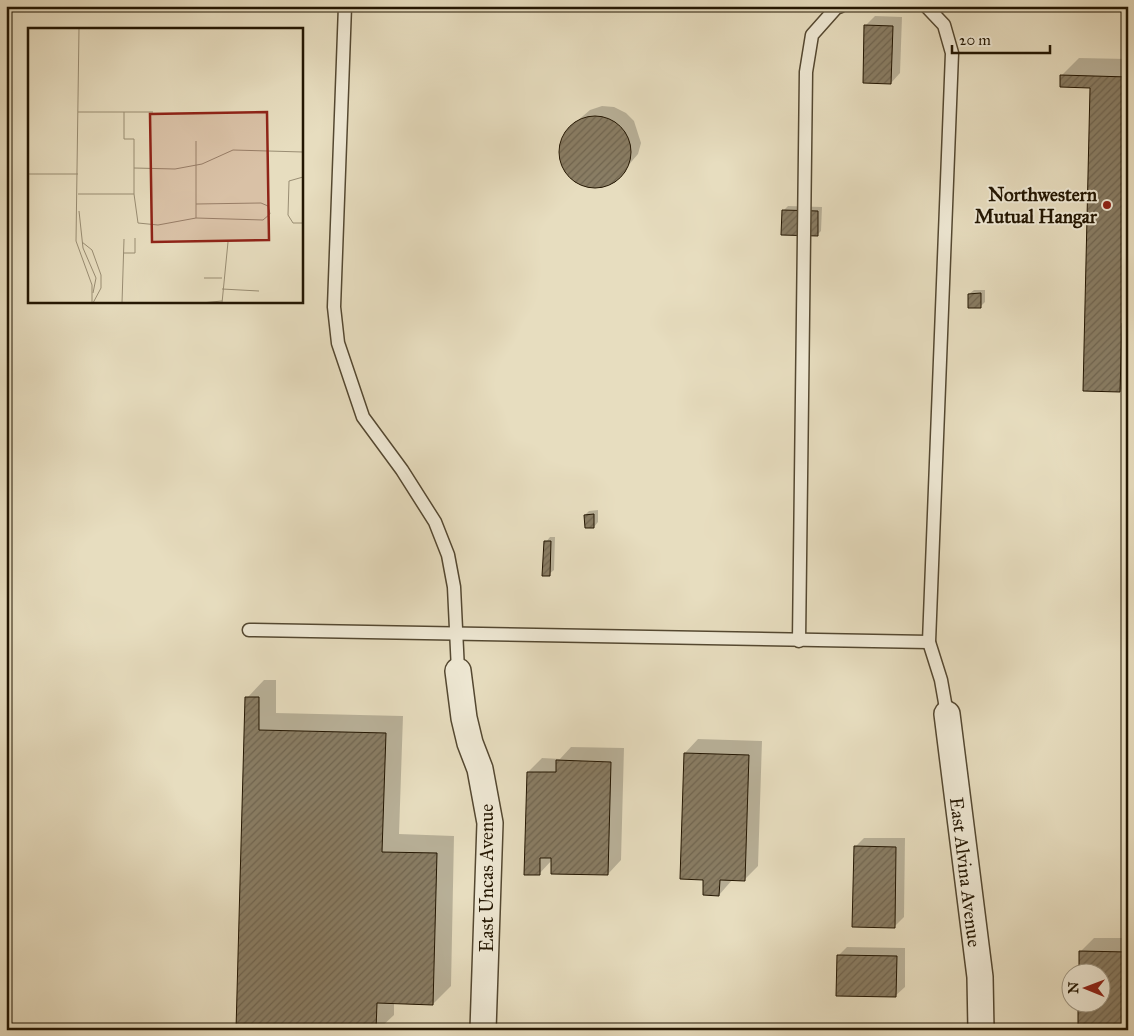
<svg xmlns="http://www.w3.org/2000/svg" width="1134" height="1036" font-family="'IM FELL Great Primer',serif">
<style>
.shadow{fill:#0003}
.building{fill:url(#building-hatch);stroke:#231602}
.lines{fill:none;stroke-linecap:round;stroke-linejoin:round}
.service-casing{stroke:#544831;stroke-width:15}
.minor-casing{stroke:#544831;stroke-width:28}
.service{stroke:#efe9d5;stroke-width:12}
.minor{stroke:#efe9d5;stroke-width:25}
.poi-dot{fill:#8f2418;stroke:#efe9d5;stroke-width:2}
.labels{text-anchor:middle;stroke-width:4;stroke-linejoin:round;paint-order:stroke}
.poi-label{font-size:19px;font-weight:bold;fill:#231602;stroke:#efe9d5;text-anchor:end}
.street-label{font-size:19px;fill:#231602;stroke:#efe9d5}
.inset-road{fill:none;stroke:#998d73;stroke-width:1}
.view{fill:#8f2418;fill-opacity:0.15;stroke:#8f2418;stroke-width:2.5}
.inset-edge{fill:none;stroke:#231602;stroke-width:2.5}
</style>
<defs>
<pattern id="building-hatch" width="6" height="6" patternUnits="userSpaceOnUse" patternTransform="scale(1.25)"><rect width="6" height="6" fill="#897d64"/><path d="M-1 1l2-2M0 6l6-6M5 7l2-2" fill="none" stroke="#706550"/></pattern>
</defs>
<rect width="100%" height="100%" fill="#e7ddbf"/>
<filter id="stains"><feTurbulence type="fractalNoise" baseFrequency=".004" numOctaves="4"/><feColorMatrix values="0 0 0 0 .2 0 0 0 0 .09 0 0 0 0 .02 0 0 0 .5 -.17"/></filter>
<radialGradient id="worn" r=".72"><stop offset=".6" stop-color="#630" stop-opacity="0"/><stop offset="1" stop-color="#630" stop-opacity=".3"/></radialGradient>
<!-- shadow -->
<g class="shadow">
<path d="M 875,16 L 902,17 L 900,73 L 891,83 L 866,25 Z"/>
<path d="M 1079,58 L 1128,59 L 1128,383 L 1120,391 L 1091,87 L 1061,76 Z"/>
<path d="M 602,106 L 614,107 L 626,113 L 634,121 L 641,143 L 638,154 L 615,181 L 605,186 L 594,187 L 583,185 L 566,172 L 561,161 L 560,149 L 563,137 L 570,127 L 590,110 Z"/>
<path d="M 788,206 L 822,207 L 821,231 L 817,235 L 784,210 Z"/>
<path d="M 974,290 L 985,290 L 985,302 L 981,306 L 969,294 Z"/>
<path d="M 598,510 L 598,522 L 594,527 L 585,515 L 589,511 Z"/>
<path d="M 550,537 L 555,537 L 554,570 L 549,574 L 546,542 Z"/>
<path d="M 264,680 L 276,680 L 276,713 L 403,716 L 399,834 L 454,836 L 451,986 L 433,1004 L 394,1003 L 394,1015 L 378,1030 L 291,1030 L 247,698 Z"/>
<path d="M 698,739 L 762,741 L 758,866 L 744,880 L 733,879 L 719,895 L 704,878 L 685,753 Z"/>
<path d="M 571,747 L 624,748 L 621,860 L 608,874 L 552,860 L 539,874 L 528,772 L 542,758 L 560,759 Z"/>
<path d="M 864,838 L 905,838 L 904,917 L 894,927 L 855,847 Z"/>
<path d="M 1094,938 L 1128,938 L 1128,1030 L 1079,1030 L 1080,1004 L 1102,1004 L 1102,974 L 1081,951 Z"/>
<path d="M 847,947 L 905,948 L 905,987 L 895,996 L 838,956 Z"/>
<path d="M 834,1029 L 866,1030 L 833,1030 Z"/>
</g>
<!-- building -->
<g class="building">
<path d="M 864,25 L 893,26 L 891,84 L 863,83 Z"/>
<path d="M 1060,75 L 1128,77 L 1128,323 L 1122,323 L 1120,392 L 1083,391 L 1090,88 L 1060,87 Z"/>
<circle cx="595" cy="152" r="36"/>
<path d="M 782,210 L 818,211 L 818,236 L 781,235 Z"/>
<path d="M 981,293 L 981,308 L 968,308 L 968,294 Z"/>
<path d="M 594,514 L 594,528 L 585,528 L 584,515 Z"/>
<path d="M 544,541 L 551,541 L 550,576 L 542,576 Z"/>
<path d="M 245,697 L 259,697 L 259,730 L 386,733 L 382,852 L 437,853 L 433,1005 L 377,1003 L 376,1030 L 236,1030 Z"/>
<path d="M 684,753 L 749,755 L 745,881 L 720,880 L 719,896 L 703,895 L 703,880 L 680,879 Z"/>
<path d="M 556,760 L 611,762 L 608,875 L 551,874 L 551,858 L 540,858 L 540,875 L 524,875 L 527,772 L 556,772 Z"/>
<path d="M 854,846 L 896,847 L 895,928 L 852,927 Z"/>
<path d="M 1079,951 L 1128,952 L 1128,1030 L 1078,1030 L 1078,1004 L 1102,1004 L 1102,974 L 1079,974 Z"/>
<path d="M 837,955 L 897,956 L 896,997 L 836,996 Z"/>
</g>
<g class="lines">
<!-- service casing -->
<g class="service-casing">
<g id="service">
<path d="M 345,6 L 334,307 L 338,343 L 363,417 L 402,470 L 435,522 L 448,555 L 454,587 L 458,671"/>
<path d="M 926,6 L 944,25 L 952,53 L 929,642 L 941,680 L 947,714"/>
<path d="M 249,630 L 929,642"/>
<path d="M 799,641 L 806,72 L 812,35 L 836,8 L 841,6"/>
</g>
</g>
<!-- minor casing -->
<g class="minor-casing">
<g id="minor">
<path d="M 458,671 L 464,718 L 470,743 L 480,769 L 490,823 L 483,1030"/>
<path d="M 947,714 L 980,977 L 981,1030"/>
</g>
</g>
<!-- service -->
<use href="#service" class="service"/>
<!-- minor -->
<use href="#minor" class="minor"/>
</g>
<!-- markers -->
<circle class="poi-dot" cx="1107" cy="205" r="5"/>
<g class="labels">
<!-- poi labels -->
<g class="poi-label">
<text x="1097" y="201">Northwestern<tspan x="1097" dy="22">Mutual Hangar</tspan></text>
</g>
<!-- street labels -->
<g class="street-label">
<text transform="translate(966 872) rotate(83)" y="7">East Alvina Avenue</text>
<text transform="translate(486 878) rotate(-90)" y="7">East Uncas Avenue</text>
</g>
</g>
<!-- overview -->
<g transform="translate(28 28)">
<rect width="275" height="275" fill="#e7ddbf"/>
<path class="inset-road" d="M 51,0 L 48,213 L 64,257 L 64,275M 50,84 L 125,84M 96,84 L 96,111 L 106,111 L 106,166 L 110,195 L 130,197 L 168,190 L 235,192 L 242,186 L 240,178 L 233,175 L 168,176M 168,113 L 168,190M 106,140 L 147,141 L 174,136 L 205,122 L 275,124M 0,146 L 50,146M 275,149 L 261,153 L 260,187 L 265,195 L 275,195M 50,166 L 106,166M 51,183 L 55,220 L 68,250 L 65,265M 54,214 L 64,222 L 73,247 L 73,260 L 65,275M 95,225 L 107,225 L 107,210M 176,250 L 194,250M 194,261 L 231,263M 94,275 L 96,211M 173,275 L 194,273M 194,275 L 200,214"/>
<path class="view" d="M 239,84 L 241,212 L 124,214 L 122,86 Z"/>
<rect width="275" height="275" class="inset-edge"/>
</g>
<!-- margin -->
<rect width="1134" height="1036" fill="none" stroke="#e7ddbf" stroke-width="25"/>
<rect x="8" y="8" width="1119" height="1021" fill="none" stroke="#231602" stroke-width="2.5"/>
<rect x="12" y="12" width="1109" height="1011" fill="none" stroke="#231602"/>
<!-- north arrow -->
<g transform="translate(1086 988) rotate(271)"><circle r="24" fill="#efe9d5" stroke="#9d9581"/>
<path d="M0-4L9 19L0 12L-9 19Z" fill="#8f2418"/>
<text y="-8" font-size="14" font-weight="bold" text-anchor="middle" fill="#231602">N</text>
</g>
<!-- scale -->
<path d="M952 45v8h98v-8" fill="none" stroke="#231602" stroke-width="2.5"/>
<text x="959" y="45" font-size="15" fill="#231602" stroke="#efe9d5" stroke-width="4" paint-order="stroke">20 m</text>
<rect width="100%" height="100%" filter="url(#stains)"/>
<rect width="100%" height="100%" fill="url(#worn)"/>
</svg>
